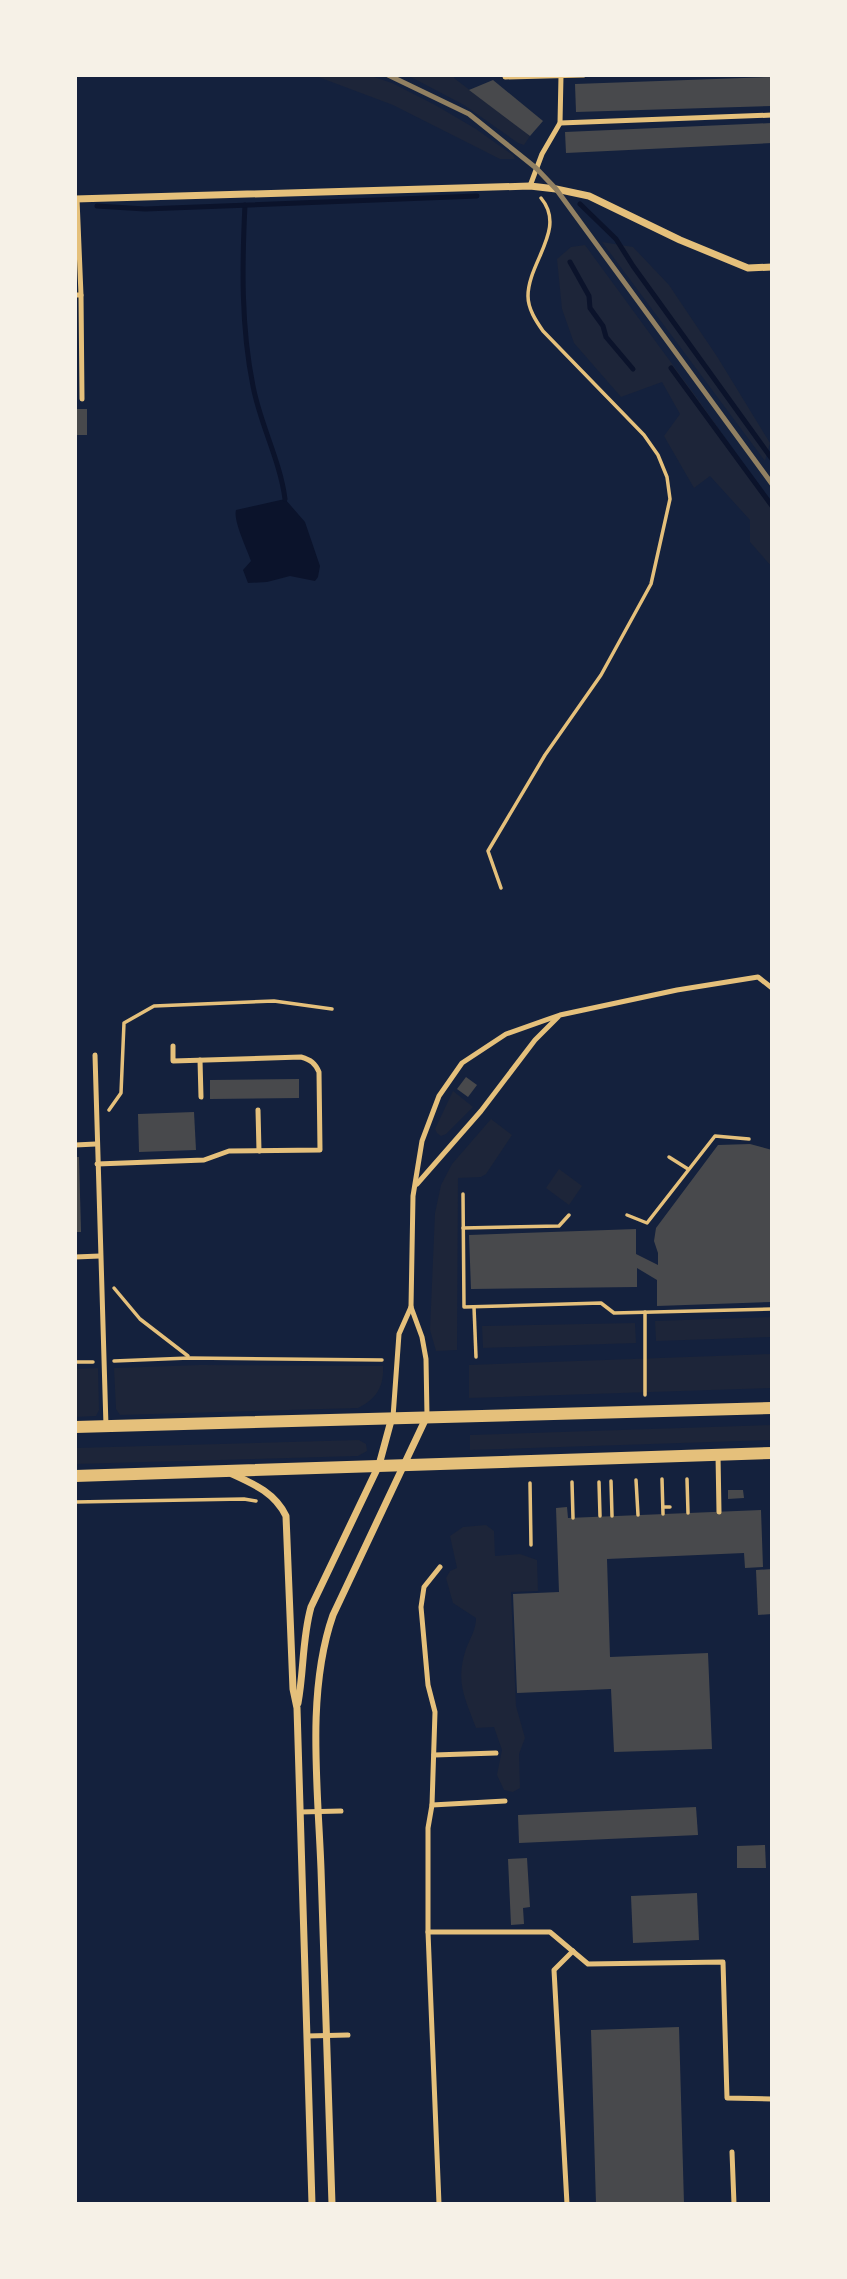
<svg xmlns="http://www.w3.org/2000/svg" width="847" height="2279" font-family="Inter,sans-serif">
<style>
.green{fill:#1d2539}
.water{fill:#0b132b}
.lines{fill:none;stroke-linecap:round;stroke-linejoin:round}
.stream{stroke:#0b132b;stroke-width:5}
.building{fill:#48494c}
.path{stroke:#e5c07b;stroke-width:3.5}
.service{stroke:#e5c07b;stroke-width:5}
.minor{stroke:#e5c07b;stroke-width:7}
.tertiary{stroke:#e5c07b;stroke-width:12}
.rail{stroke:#918062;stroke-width:5}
</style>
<rect width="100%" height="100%" fill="#14213d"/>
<!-- green -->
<g class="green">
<path d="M 313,75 L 368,75 L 392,83 L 437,106 L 476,129 L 513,155 L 515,159 L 500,159 L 393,105 Z"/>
<path d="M 407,75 L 454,75 L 454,78 L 530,136 L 524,145 L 518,143 L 464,105 Z"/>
<path d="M 602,242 L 633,247 L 669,285 L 718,358 L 770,443 L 765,461 Z"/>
<path d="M 585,245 L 700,402 L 772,505 L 772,567 L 750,542 L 750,520 L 710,476 L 694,488 L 664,436 L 680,414 L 662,382 L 621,397 L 574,343 L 562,309 L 557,259 L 571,247 Z"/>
<path d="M 453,1091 L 473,1107 L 446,1134 L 441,1136 L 437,1133 L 435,1129 Z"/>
<path d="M 491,1119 L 512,1135 L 486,1174 L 481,1177 L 458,1178 L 457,1350 L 436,1351 L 430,1330 L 435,1213 L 441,1185 L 452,1164 Z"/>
<path d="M 559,1169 L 582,1186 L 569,1205 L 546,1188 Z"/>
<path d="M 772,1317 L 772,1337 L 656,1341 L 655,1321 Z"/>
<path d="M 635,1323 L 636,1343 L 483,1348 L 482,1326 Z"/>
<path d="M 772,1354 L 772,1388 L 469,1398 L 469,1365 Z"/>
<path d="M 200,1365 L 383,1366 C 384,1386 377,1399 358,1408 L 120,1415 L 116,1409 L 114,1368 Z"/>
<path d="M 98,1368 L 99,1410 L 96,1416 L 75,1417 L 75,1369 Z"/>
<path d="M 772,1425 L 772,1440 L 470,1450 L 470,1435 Z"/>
<path d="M 359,1440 L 366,1444 L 367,1451 L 358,1456 L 75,1464 L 75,1448 Z"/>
<path d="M 486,1525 L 494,1531 L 495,1556 L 520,1554 L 537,1560 L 538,1591 L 511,1592 L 516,1706 L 525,1738 L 519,1754 L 520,1788 L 513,1792 L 504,1790 L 497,1775 L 502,1750 L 494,1727 L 476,1728 C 465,1698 455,1682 466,1649 C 470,1638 476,1630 476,1618 L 453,1603 L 446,1578 L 450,1571 L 457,1568 L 450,1536 L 463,1527 Z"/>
</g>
<!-- water -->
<path class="water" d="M 285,499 L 305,522 L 320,566 L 318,577 L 315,581 L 290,576 L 267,582 L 248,583 L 243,570 L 251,561 C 247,549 233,521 236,510 Z"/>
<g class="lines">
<!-- stream -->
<g class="stream">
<path d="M 580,204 L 616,239 L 633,266 L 772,459"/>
<path d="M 245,205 C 242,265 241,327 253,386 C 260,424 280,460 285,499"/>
<path d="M 97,206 L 145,209 L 477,196"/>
<path d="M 570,262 L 589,296 L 590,308 L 603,326 L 606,337 L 633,369"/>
<path d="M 671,368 L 772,506"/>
</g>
</g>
<!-- building -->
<g class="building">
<path d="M 772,77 L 772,106 L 576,112 L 575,84 Z"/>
<path d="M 493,80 L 543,121 L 530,136 L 469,90 Z"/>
<path d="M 772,123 L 772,143 L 566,153 L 565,132 Z"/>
<rect x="75" y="409" width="12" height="26"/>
<path d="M 466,1077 L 477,1085 L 468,1097 L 457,1089 Z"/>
<path d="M 299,1079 L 299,1098 L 210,1099 L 210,1080 Z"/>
<path d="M 194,1112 L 196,1150 L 139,1152 L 138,1114 Z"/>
<path d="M 750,1144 L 772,1150 L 772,1302 L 657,1306 L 657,1280 L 637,1268 L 637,1287 L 471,1289 L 469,1235 L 636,1229 L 636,1254 L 658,1265 L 658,1253 L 654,1241 L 656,1228 L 718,1145 Z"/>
<path d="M 75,1157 L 79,1157 L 81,1232 L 75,1232 Z"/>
<path d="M 728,1490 L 743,1490 L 744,1498 L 728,1499 Z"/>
<path d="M 567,1507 L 568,1518 L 761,1510 L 763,1567 L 745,1568 L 744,1553 L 607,1559 L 610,1657 L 708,1653 L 712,1749 L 614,1752 L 611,1689 L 517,1693 L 513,1594 L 559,1592 L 556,1508 Z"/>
<path d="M 772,1569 L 772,1614 L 758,1615 L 756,1570 Z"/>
<path d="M 696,1807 L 698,1835 L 519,1843 L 518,1815 Z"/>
<path d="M 765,1845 L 766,1868 L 737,1868 L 737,1846 Z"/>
<path d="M 527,1858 L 530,1907 L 523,1908 L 524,1924 L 511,1925 L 508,1859 Z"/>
<path d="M 697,1893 L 699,1940 L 633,1943 L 631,1896 Z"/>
<path d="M 679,2027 L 684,2204 L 596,2204 L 591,2030 Z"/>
</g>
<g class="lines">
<!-- path -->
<g class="path">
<path d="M 501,888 L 488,851 L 545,755 L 601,675 L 651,584 L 670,499 L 667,477 L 658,455 L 644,435 L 543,331 C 536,321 528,309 528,296 C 528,262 567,229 541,198"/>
<path d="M 109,1110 L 121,1093 L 124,1023 L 154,1006 L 274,1001 L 332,1009"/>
<path d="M 669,1157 L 688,1169"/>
<path d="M 463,1194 L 464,1307 L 601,1303 L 614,1313 L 772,1309"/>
<path d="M 627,1215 L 647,1223 L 715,1136 L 749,1139"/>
<path d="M 463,1228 L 559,1226 L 569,1215"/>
<path d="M 114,1288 L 140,1319 L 188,1356"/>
<path d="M 474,1307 L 476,1357"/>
<path d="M 645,1312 L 645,1395"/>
<path d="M 114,1361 L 189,1358 L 382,1360"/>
<path d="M 75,1362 L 93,1362"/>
<path d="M 662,1479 L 663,1514"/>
<path d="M 687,1479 L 688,1513"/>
<path d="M 636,1480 L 638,1515"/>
<path d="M 611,1481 L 612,1516"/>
<path d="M 572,1482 L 573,1518"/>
<path d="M 599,1482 L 600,1516"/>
<path d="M 530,1483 L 531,1545"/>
<path d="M 75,1502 L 244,1499 L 256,1501"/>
<path d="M 663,1507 L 670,1507"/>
</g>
<!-- service -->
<g class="service">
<path d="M 505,77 L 584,75"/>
<path d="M 560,123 L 772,115"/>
<path d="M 530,186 L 542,154 L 560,123 L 561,76"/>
<path d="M 75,295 L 81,295 L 77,199"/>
<path d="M 81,295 L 82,399"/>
<path d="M 95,1055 L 106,1426"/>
<path d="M 200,1060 L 201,1097"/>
<path d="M 258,1110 L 259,1151"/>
<path d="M 75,1145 L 96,1144"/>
<path d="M 97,1164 L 204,1160 L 229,1151 L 320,1150 L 319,1072 C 315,1063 311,1060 301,1057 L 173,1061 L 173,1046"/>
<path d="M 417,1184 L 481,1111 L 535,1040 L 558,1017"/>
<path d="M 75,1257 L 100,1256"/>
<path d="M 427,1416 L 426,1359 L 422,1337 L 411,1307 L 413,1196 L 422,1141 L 439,1096 L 462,1063 L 506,1034 L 560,1015 L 677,990 L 758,977 L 772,988"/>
<path d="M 393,1417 L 399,1334 L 411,1307"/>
<path d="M 718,1455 L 719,1512"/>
<path d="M 434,1755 L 496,1753"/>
<path d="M 432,1805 L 505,1801"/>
<path d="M 300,1812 L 341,1811"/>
<path d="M 428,1932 L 550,1932 L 588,1964 L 723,1962 L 727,2098 L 772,2099"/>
<path d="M 307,2036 L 348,2035"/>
<path d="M 732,2152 L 734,2204"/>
<path d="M 439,2204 L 428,1932 L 428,1828 L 432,1805 L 435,1712 L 428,1685 L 421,1607 L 424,1587 L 440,1567"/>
<path d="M 567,2204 L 554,1970 L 573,1951"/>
</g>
<!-- minor -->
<g class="minor">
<path d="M 75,199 L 530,186 L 556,189 L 589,196 L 680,240 L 748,268 L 772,267"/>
<path d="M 232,1474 C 254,1484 275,1493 286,1516 L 293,1689 L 297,1708 L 312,2204"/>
<path d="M 298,1703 C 304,1671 302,1639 311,1607 L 379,1465 L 392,1417"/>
<path d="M 332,2204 C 328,2092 324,1980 321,1869 C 318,1788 306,1692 333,1615 L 427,1416"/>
</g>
<!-- tertiary -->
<g class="tertiary">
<path d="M 75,1427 L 772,1408"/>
<path d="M 75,1476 L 772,1453"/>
</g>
<!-- rail -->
<path class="rail" d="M 388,75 L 469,114 L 536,168 L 556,189 L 772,484"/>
</g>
<!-- border -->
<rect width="847" height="2279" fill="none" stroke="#f6f1e7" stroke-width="154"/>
</svg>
